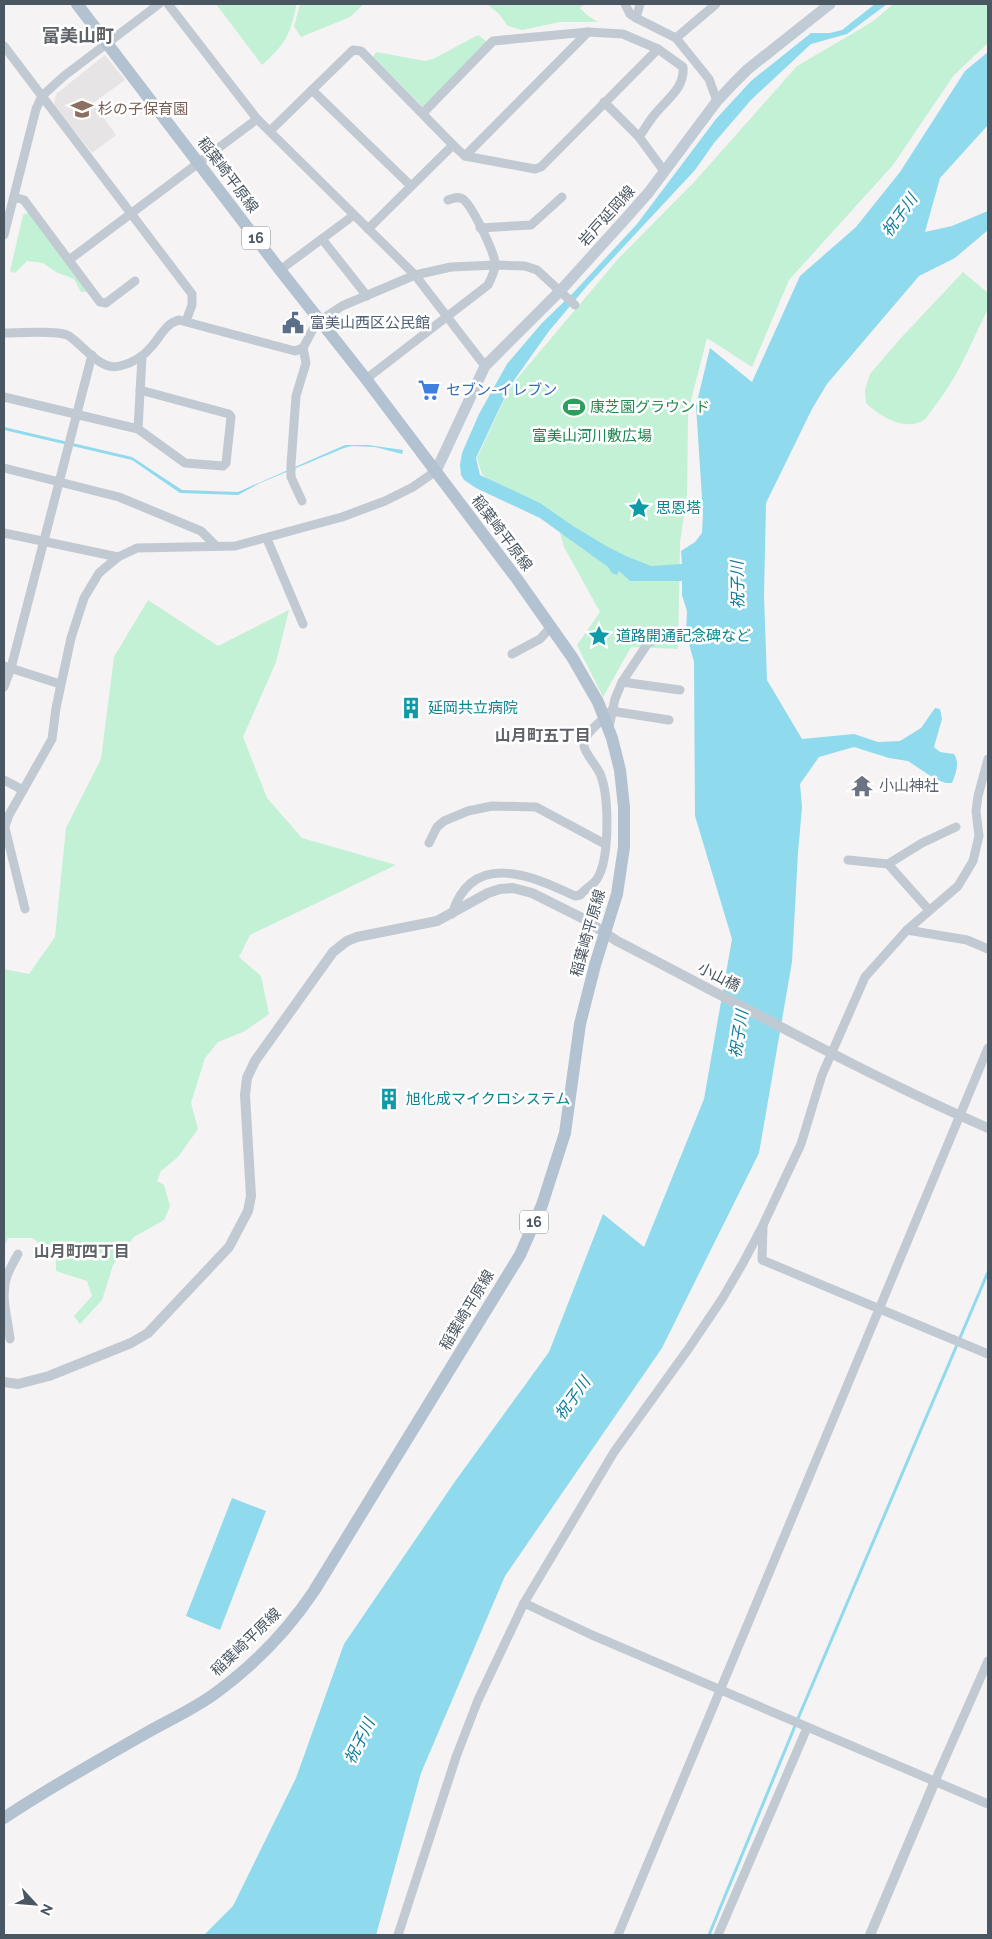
<svg xmlns="http://www.w3.org/2000/svg" width="992" height="1939" font-family="Raleway,'Noto Sans JP',sans-serif">
<style>
.education{fill:#e6e4e5}
.green{fill:#c3f1d5}
.water{fill:#90daee}
.lines{fill:none;stroke-linecap:round;stroke-linejoin:round}
.stream{stroke:#90daee;stroke-width:3}
.minor{stroke:#c1cad2;stroke-width:9}
.tertiary{stroke:#c1cad2;stroke-width:10}
.secondary{stroke:#c1cbd6;stroke-width:11}
.primary{stroke:#b3c2d1;stroke-width:12}
.labels{text-anchor:middle;stroke-width:5;stroke-linejoin:round;paint-order:stroke}
.shield{fill:#fff;stroke:#808990;stroke-width:1}
.shield-label{font-size:14px;font-weight:bold;fill:#4a5661}
.education-label{font-size:15px;fill:#785e54;stroke:#fff;text-anchor:start}
.street-label{font-size:15px;fill:#4a5661;stroke:#fff}
.service-label{font-size:15px;fill:#4e5e75;stroke:#fff;text-anchor:start}
.shop-label{font-size:15px;fill:#366cbe;stroke:#fff;text-anchor:start}
.leisure-label{font-size:15px;fill:#27864d;stroke:#fff;text-anchor:start}
.park-label{font-size:15px;fill:#17864f;stroke:#fff}
.culture-label{font-size:15px;fill:#0d838f;stroke:#fff;text-anchor:start}
.worship-label{font-size:15px;fill:#5b616d;stroke:#fff;text-anchor:start}
.water-label{font-size:16px;font-style:italic;fill:#0c7c9b;stroke:#fff}
.neighbourhood-label{font-size:16px;font-weight:bold;fill:#5f6368;stroke:#fff}
.quarter-label{font-size:18px;font-weight:bold;fill:#5f6368;stroke:#fff}
</style>
<rect width="100%" height="100%" fill="#f5f3f3"/>
<!-- education -->
<path class="education" d="M 105,55 L 125,80 L 93,103 L 116,135 L 92,153 L 54,105 L 56,94 Z"/>
<!-- green -->
<g class="green">
<path d="M 216,4 L 296,4 L 296,7 C 290,36 284,45 262,65 Z"/>
<path d="M 300,4 L 364,4 L 350,17 L 301,37 L 294,26 Z"/>
<path d="M 487,4 L 585,4 L 580,8 L 588,16 L 598,22 L 560,22 L 522,30 L 508,26 L 499,14 Z"/>
<path d="M 893,4 L 988,4 L 988,43 L 954,75 L 893,165 L 789,280 L 752,367 L 707,338 L 688,412 L 687,495 L 680,543 L 678,649 L 631,647 L 603,697 L 577,645 L 600,612 L 564,547 L 558,526 L 512,500 L 482,474 L 477,458 L 510,387 L 618,259 L 696,180 L 797,66 L 862,28 L 876,19 Z"/>
<path d="M 478,35 L 486,41 L 486,43 L 423,107 L 373,57 L 376,52 L 425,61 L 433,59 Z"/>
<path d="M 29,212 L 88,292 L 81,292 L 74,279 L 56,272 L 43,263 L 27,261 L 15,273 L 10,271 L 23,215 Z"/>
<path d="M 963,272 L 988,293 L 988,311 L 986,313 C 970,345 957,379 934,407 C 931,411 928,416 925,419 C 907,433 879,416 866,403 L 865,390 L 870,374 L 900,339 Z"/>
<path d="M 148,600 L 218,646 L 289,610 L 276,662 L 243,737 L 267,798 L 302,838 L 396,865 L 250,935 L 239,957 L 261,976 L 269,1014 L 245,1031 L 218,1042 L 205,1058 L 191,1103 L 198,1129 L 178,1157 L 161,1171 L 157,1181 L 164,1185 L 170,1206 L 164,1220 L 134,1237 L 113,1265 L 102,1300 L 80,1324 L 74,1316 L 92,1296 L 87,1281 L 56,1271 L 56,1255 L 32,1238 L 8,1238 L 4,1247 L 4,969 L 29,974 L 55,937 L 66,828 L 101,759 L 114,657 Z"/>
</g>
<!-- water -->
<g class="water">
<path d="M 875,4 L 887,4 L 847,34 L 811,44 L 751,100 L 714,143 L 695,170 L 587,286 L 549,331 L 510,386 L 476,458 L 480,475 L 540,503 L 573,526 L 608,547 L 626,556 L 651,566 L 682,564 L 681,551 L 695,542 L 702,533 L 703,513 L 696,406 L 710,348 L 752,382 L 800,276 L 856,227 L 900,172 L 965,71 L 988,52 L 988,125 L 940,178 L 925,232 L 952,226 L 988,211 L 988,230 L 955,258 L 919,276 L 827,384 L 812,409 L 766,503 L 764,596 L 767,680 L 802,739 L 854,734 L 878,742 L 900,741 L 921,728 L 935,708 L 940,709 L 942,719 L 934,747 L 940,752 L 954,754 C 960,763 956,773 952,783 L 946,783 L 935,779 L 908,761 L 889,758 L 854,747 L 819,757 L 800,784 L 802,807 L 798,853 L 792,962 L 759,1153 L 662,1348 L 505,1576 L 421,1773 L 376,1935 L 204,1935 L 233,1906 L 296,1778 L 344,1644 L 456,1480 L 549,1352 L 603,1214 L 644,1247 L 704,1099 L 732,939 L 695,816 L 694,662 L 686,633 L 687,611 L 682,595 L 682,581 L 630,581 L 619,571 L 617,575 L 612,573 L 608,567 L 540,518 L 476,488 L 464,480 L 461,475 L 460,465 L 462,453 L 479,414 L 507,364 L 542,323 L 573,293 L 637,224 L 716,119 L 751,81 L 811,33 L 830,33 L 842,30 Z"/>
<path d="M 4,427 L 132,457 L 182,490 L 238,492 L 345,445 L 368,445 L 403,450 L 402,454 L 375,447 L 352,446 L 344,448 L 260,483 L 238,495 L 180,493 L 132,460 L 4,430 Z"/>
<path d="M 232,1498 L 266,1511 L 220,1630 L 186,1616 Z"/>
</g>
<g class="lines">
<!-- stream -->
<path class="stream" d="M 709,1935 L 802,1709 L 988,1272"/>
<!-- minor -->
<g class="minor">
<path d="M 168,4 L 257,119 L 415,275 L 485,366"/>
<path d="M 625,4 L 630,14 L 636,18"/>
<path d="M 640,4 L 636,18 L 676,38 L 709,79 L 717,101"/>
<path d="M 676,38 L 716,4"/>
<path d="M 4,46 L 192,294 L 192,305 L 186,321"/>
<path d="M 312,90 L 411,186"/>
<path d="M 604,102 L 639,137 L 664,171"/>
<path d="M 423,113 L 493,41 L 588,32 L 623,34 L 658,49 L 683,67 C 685,88 667,99 655,114 C 649,121 644,130 639,137"/>
<path d="M 270,131 L 353,50 L 361,51 L 453,145"/>
<path d="M 465,156 L 588,32"/>
<path d="M 14,197 L 24,200 L 100,302 L 106,303 L 135,281"/>
<path d="M 480,228 L 531,225 L 562,197"/>
<path d="M 368,229 L 453,145 L 465,156 L 535,169 L 541,167 L 658,49"/>
<path d="M 4,235 L 36,109 L 42,96 L 64,76 L 159,4"/>
<path d="M 322,239 L 367,296"/>
<path d="M 69,260 L 257,119"/>
<path d="M 280,270 L 354,215"/>
<path d="M 4,333 C 18,333 59,330 69,336 C 84,346 100,371 120,366 C 133,363 144,356 152,346 C 160,337 166,323 179,320 L 295,351 L 303,348 L 313,329 L 327,316 L 342,306 L 415,275 L 451,267 L 496,265 L 525,266 L 537,270 L 575,305"/>
<path d="M 366,379 L 488,285 C 491,279 496,269 495,263 C 494,251 472,206 463,199 C 458,196 453,198 448,200"/>
<path d="M 4,397 L 138,429 L 185,463 L 223,466 L 226,463 L 231,417 L 229,414 L 140,390"/>
<path d="M 138,429 L 142,357"/>
<path d="M 4,468 L 119,497 L 201,531 L 216,546"/>
<path d="M 302,501 L 291,477 L 291,464 L 296,396 L 306,363 L 303,348"/>
<path d="M 4,533 L 118,557"/>
<path d="M 267,539 L 303,624"/>
<path d="M 512,654 L 540,639 L 551,627"/>
<path d="M 4,666 L 60,684"/>
<path d="M 622,682 L 680,690"/>
<path d="M 4,687 L 11,668 L 92,355"/>
<path d="M 611,711 L 669,720"/>
<path d="M 609,727 L 615,699 L 622,682 L 648,643 L 658,639"/>
<path d="M 4,780 L 23,790"/>
<path d="M 5,828 L 25,909"/>
<path d="M 4,829 L 9,815 L 52,739 L 56,708 L 71,638 L 84,598 L 99,573 L 118,557 L 137,548 L 235,546 L 342,517 L 385,501 L 413,487 L 436,471"/>
<path d="M 429,843 L 437,827 L 444,821 L 468,811 L 492,806 L 536,807 L 605,844"/>
<path d="M 848,860 L 888,864 L 929,910"/>
<path d="M 888,864 L 922,843 L 956,827"/>
<path d="M 452,914 C 472,850 531,875 575,896 L 580,895 C 585,889 593,885 597,879 C 610,859 609,798 601,776 C 598,767 585,754 584,746 C 584,734 597,725 604,718"/>
<path d="M 907,930 L 967,940 L 988,949"/>
<path d="M 763,1227 L 762,1260 L 988,1354"/>
<path d="M 10,1339 C 8,1319 0,1296 7,1276 C 10,1268 14,1261 18,1254"/>
<path d="M 524,1603 L 592,1635 L 988,1804"/>
<path d="M 935,1781 L 988,1661"/>
<path d="M 398,1935 L 456,1757 L 478,1700 L 524,1603 L 614,1452 L 689,1348 L 722,1299 L 743,1263 L 763,1225 L 801,1144 L 822,1075 L 865,977 L 907,930 L 958,886 L 973,861 L 979,836 L 976,811 L 978,796 L 988,759"/>
<path d="M 618,1935 L 988,1048"/>
<path d="M 718,1935 L 807,1728"/>
</g>
<!-- tertiary -->
<g class="tertiary">
<path d="M 4,1382 L 18,1384 L 49,1376 L 131,1343 L 148,1333 L 229,1247 L 248,1211 L 251,1196 L 245,1095 L 247,1078 L 255,1061 L 333,952 L 347,941 L 357,937 L 437,921 L 488,893 L 500,889 L 513,888 L 532,893 L 584,919 L 617,941 C 740,1004 861,1073 988,1128"/>
<path d="M 870,1935 L 935,1781"/>
</g>
<!-- secondary -->
<path class="secondary" d="M 436,471 L 485,366 L 561,290 L 627,217 L 649,192 L 717,101 L 733,84 L 748,69 L 830,4"/>
<!-- primary -->
<path class="primary" d="M 4,1818 C 50,1787 99,1760 148,1732 C 171,1719 196,1708 217,1692 C 255,1664 288,1630 314,1591 L 520,1255 L 542,1205 L 565,1133 L 580,1024 L 595,965 L 617,894 L 624,847 L 624,807 L 620,770 L 612,738 L 598,702 L 572,657 L 517,579 L 366,379 L 280,270 L 77,4"/>
</g>
<!-- icons -->
<defs>
<g id="school-bare" transform="scale(1.725)"><path d="M0-5L7-2L0 1L-7-2ZM-4 1L0 2.5L4 1V4Q0 6-4 4Z" fill="#8d6e63" stroke="#fff" stroke-width="2.5" paint-order="stroke"/></g>
<g id="civic-bare" transform="scale(1.725)"><path d="M-.6-6.5H3V-4.5H.6V-3L4-1V1h2V6H-6V1h2V-1L-.6-3ZM-1.2 2.5V6h2.4V2.5Z" fill="#5c6f8a" stroke="#fff" stroke-width="2.5" paint-order="stroke"/></g>
<g id="supermarket-bare" transform="scale(1.725)"><path d="M-6-5.5h2.5l.6 2H6L4.5 2H-2.5L-4.4-4H-6ZM-1.5 3.2a1.3 1.3 0 1 0 .1 0ZM3 3.2a1.3 1.3 0 1 0 .1 0Z" fill="#3f7fe0" stroke="#fff" stroke-width="2.5" paint-order="stroke"/></g>
<g id="stadium-bare" transform="scale(1.725)"><path d="M0-5a6.5 5 0 1 0 0 10a6.5 5 0 1 0 0-10ZM-3.5-1.8h7v3.6h-7Z" fill="#2e9e5b" stroke="#fff" stroke-width="2.5" paint-order="stroke"/></g>
<g id="sight-bare" transform="scale(1.725)"><path d="M0-6L1.8-2.2L6-1.7L2.9 1.2L3.7 5.4L0 3.3L-3.7 5.4L-2.9 1.2L-6-1.7L-1.8-2.2Z" fill="#0f9aa8" stroke="#fff" stroke-width="2.5" paint-order="stroke"/></g>
<g id="building-bare" transform="scale(1.725)"><path d="M-4-6H4V6H1V3H-1V6H-4ZM-2.5-4.3h1.7v1.8h-1.7ZM.8-4.3h1.7v1.8H.8ZM-2.5-1h1.7V.8h-1.7ZM.8-1h1.7V.8H.8Z" fill="#0f9aa8" stroke="#fff" stroke-width="2.5" paint-order="stroke"/></g>
<g id="temple-bare" transform="scale(1.725)"><path d="M0-6L5-2H3V0L6.5 2.5H4V6H1.5V3h-3V6H-4V2.5H-6.5L-3 0V-2H-5Z" fill="#6b7280" stroke="#fff" stroke-width="2.5" paint-order="stroke"/></g>
</defs>
<g fill-rule="evenodd">
<use href="#school-bare" x="82" y="109"/>
<use href="#civic-bare" x="293" y="323"/>
<use href="#supermarket-bare" x="429" y="390"/>
<use href="#stadium-bare" x="574" y="407"/>
<use href="#sight-bare" x="639" y="508"/>
<use href="#sight-bare" x="599" y="636"/>
<use href="#building-bare" x="411" y="708"/>
<use href="#temple-bare" x="862" y="786"/>
<use href="#building-bare" x="389" y="1099"/>
</g>
<g class="labels">
<!-- shield labels -->
<g class="shield">
<rect x="242" y="226.5" width="28" height="23" rx="4"/>
<rect x="520" y="1210.5" width="28" height="23" rx="4"/>
</g>
<g class="shield-label">
<text x="256" y="243">16</text>
<text x="534" y="1227">16</text>
</g>
<!-- education labels -->
<g class="education-label">
<text x="98" y="114">杉の子保育園</text>
</g>
<!-- street labels -->
<g class="street-label">
<text transform="translate(228 175) rotate(53)" y="5">稲葉崎平原線</text>
<text transform="translate(607 216) rotate(-48)" y="5">岩戸延岡線</text>
<text transform="translate(502 533) rotate(53)" y="5">稲葉崎平原線</text>
<text transform="translate(588 933) rotate(-74)" y="5">稲葉崎平原線</text>
<text transform="translate(719 977) rotate(27)" y="5">小山橋</text>
<text transform="translate(467 1310) rotate(-59)" y="5">稲葉崎平原線</text>
<text transform="translate(246 1642) rotate(-44)" y="5">稲葉崎平原線</text>
</g>
<!-- service labels -->
<g class="service-label">
<text x="310" y="328">富美山西区公民館</text>
</g>
<!-- shop labels -->
<g class="shop-label">
<text x="446" y="395">セブン-イレブン</text>
</g>
<!-- leisure labels -->
<g class="leisure-label">
<text x="590" y="412">康芝園グラウンド</text>
</g>
<!-- park labels -->
<g class="park-label">
<text x="592" y="441">富美山河川敷広場</text>
</g>
<!-- culture labels -->
<g class="culture-label">
<text x="656" y="513">思恩塔</text>
<text x="616" y="641">道路開通記念碑など</text>
<text x="428" y="713">延岡共立病院</text>
<text x="406" y="1104">旭化成マイクロシステム</text>
</g>
<!-- worship labels -->
<g class="worship-label">
<text x="879" y="791">小山神社</text>
</g>
<!-- water labels -->
<g class="water-label">
<text transform="translate(899 215) rotate(-54)" y="6">祝子川</text>
<text transform="translate(737 585) rotate(-91)" y="6">祝子川</text>
<text transform="translate(738 1034) rotate(-81)" y="6">祝子川</text>
<text transform="translate(572 1398) rotate(-54)" y="6">祝子川</text>
<text transform="translate(359 1741) rotate(-64)" y="6">祝子川</text>
</g>
<!-- neighbourhood labels -->
<g class="neighbourhood-label">
<text x="543" y="741">山月町五丁目</text>
<text x="82" y="1257">山月町四丁目</text>
</g>
<!-- quarter labels -->
<g class="quarter-label">
<text x="78" y="42">富美山町</text>
</g>
</g>
<!-- border -->
<rect width="992" height="1939" fill="none" stroke="#4a5661" stroke-width="10"/>
<!-- north arrow -->
<g transform="translate(35 1904) rotate(116)" stroke="#ffffff" stroke-width="4" paint-order="stroke">
<path d="M0-4L9 19L0 12L-9 19Z" fill="#4a5661"/>
<text y="-8" font-size="14" font-weight="bold" text-anchor="middle" fill="#4a5661">N</text>
</g>
</svg>
